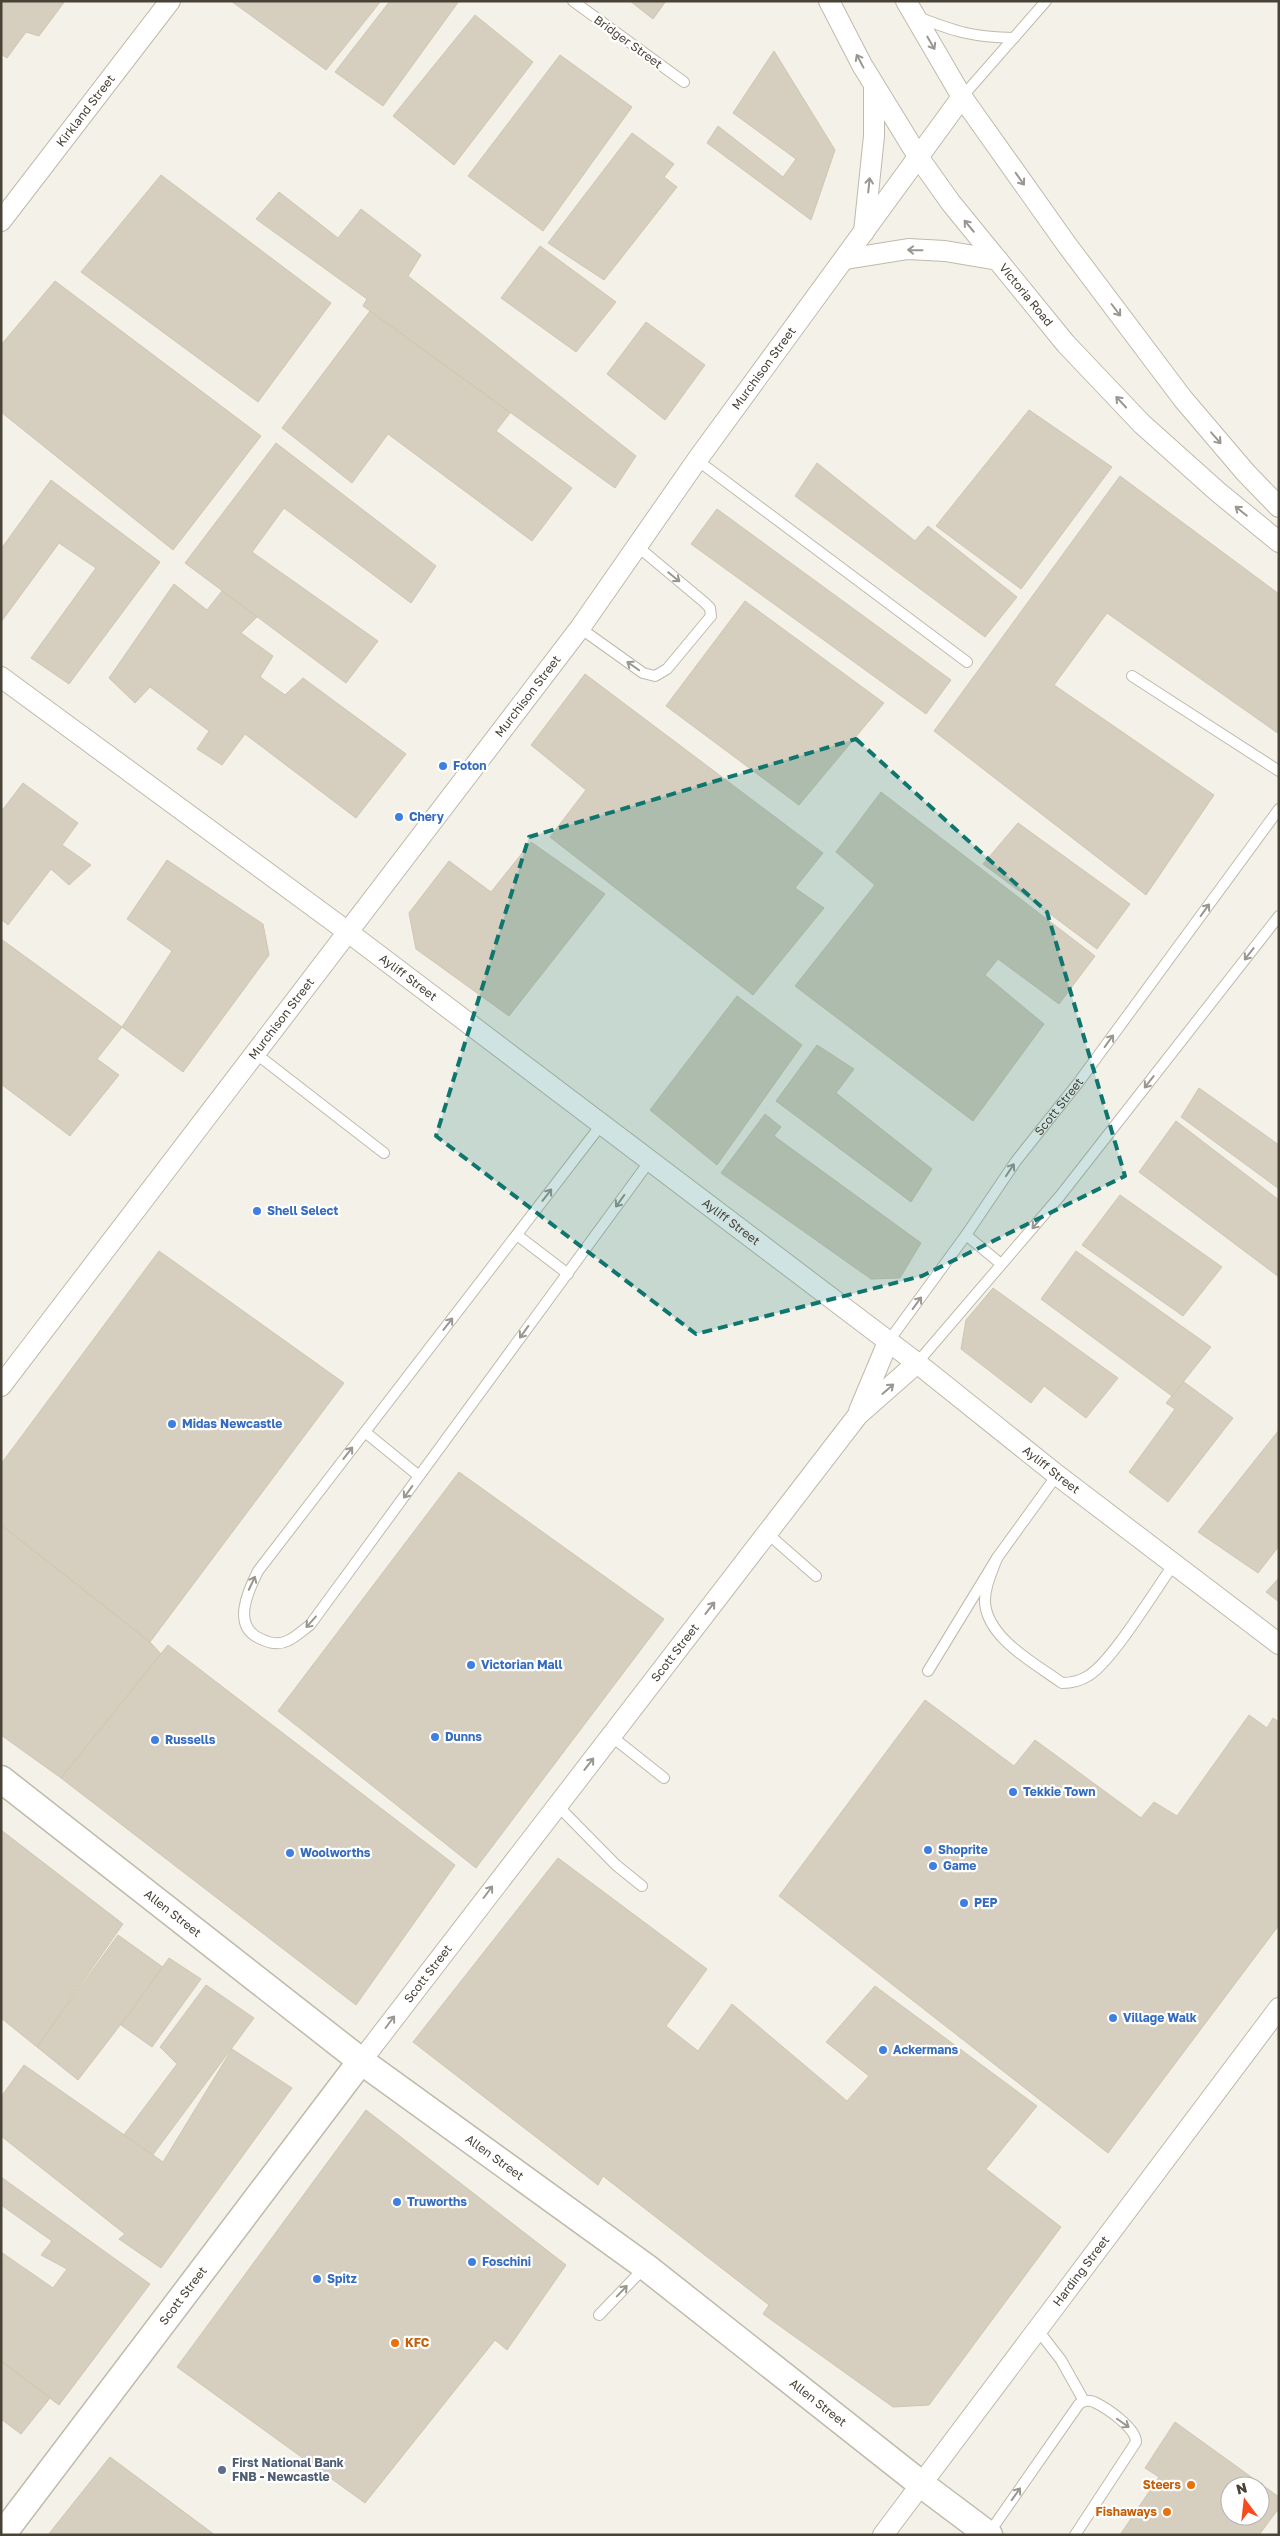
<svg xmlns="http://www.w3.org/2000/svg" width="1280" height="2536" font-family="'Golos Text',sans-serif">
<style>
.building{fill:#d6cebe;stroke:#d0c6b1;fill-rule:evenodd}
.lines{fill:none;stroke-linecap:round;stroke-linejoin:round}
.service-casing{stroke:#c0baab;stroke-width:12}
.minor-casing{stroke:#c0baab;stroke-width:22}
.tertiary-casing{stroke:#c0baab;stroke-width:29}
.service{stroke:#fff;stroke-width:10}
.minor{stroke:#fff;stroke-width:20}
.tertiary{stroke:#fff;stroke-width:26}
.oneway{stroke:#9a9791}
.marked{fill:#0f766e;fill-opacity:0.2;stroke:#0f766e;stroke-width:4;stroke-dasharray:10 6;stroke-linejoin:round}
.shop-dot{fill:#3f7fe0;stroke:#fff;stroke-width:2}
.food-dot{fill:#e8710a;stroke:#fff;stroke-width:2}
.service-dot{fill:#5c6f8a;stroke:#fff;stroke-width:2}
.labels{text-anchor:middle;stroke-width:4.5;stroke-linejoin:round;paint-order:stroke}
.street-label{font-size:12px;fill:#484237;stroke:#fff}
.shop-label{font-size:12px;font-weight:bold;fill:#366cbe;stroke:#fff;text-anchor:start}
.food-label{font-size:12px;font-weight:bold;fill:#c56008;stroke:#fff;text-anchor:end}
.service-label{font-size:12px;font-weight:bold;fill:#4e5e75;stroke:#fff;text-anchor:start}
</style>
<rect width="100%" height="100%" fill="#f4f1e9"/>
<!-- building -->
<g class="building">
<path d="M 1,1 L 65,1 L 39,36 L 26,32 L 7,58 L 1,54 Z"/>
<path d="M 231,1 L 381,1 L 326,70 Z"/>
<path d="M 390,1 L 459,1 L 383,106 L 335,72 Z"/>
<path d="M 630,1 L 666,1 L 653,19 Z"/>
<path d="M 475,15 L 533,62 L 454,165 L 393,116 Z"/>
<path d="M 774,51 L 835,150 L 811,220 L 707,143 L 718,126 L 783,177 L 796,159 L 733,113 Z"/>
<path d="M 560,55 L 632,107 L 543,231 L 468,176 Z"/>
<path d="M 632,133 L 674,164 L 664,177 L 677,187 L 604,280 L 548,243 Z"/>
<path d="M 161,175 L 331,303 L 258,402 L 81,272 Z"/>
<path d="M 279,192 L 338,238 L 361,209 L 421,255 L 408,276 L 636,456 L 615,488 L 363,306 L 367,299 L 256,219 Z"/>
<path d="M 540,246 L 616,302 L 576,352 L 501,298 Z"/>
<path d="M 55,281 L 261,436 L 173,550 L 1,412 L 1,345 Z"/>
<path d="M 370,311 L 510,413 L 496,431 L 572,488 L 532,541 L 388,434 L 352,483 L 282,428 Z"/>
<path d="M 646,322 L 705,365 L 665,420 L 607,374 Z"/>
<path d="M 1029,410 L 1112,467 L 1021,589 L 936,526 Z"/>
<path d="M 276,443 L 436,566 L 411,603 L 284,508 L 252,552 L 378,641 L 346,683 L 185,563 Z"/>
<path d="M 817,463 L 915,541 L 928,526 L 1017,597 L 985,637 L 795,496 Z"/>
<path d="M 1120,476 L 1279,594 L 1279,734 L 1107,613 L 1054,685 L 1214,795 L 1146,895 L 934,731 Z"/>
<path d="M 51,480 L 160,562 L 69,684 L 31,658 L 96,568 L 59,543 L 1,622 L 1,549 Z"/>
<path d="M 717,509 L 951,680 L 926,714 L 691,544 Z"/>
<path d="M 174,584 L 207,610 L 222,591 L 257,617 L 241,633 L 273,656 L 260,677 L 285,695 L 303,678 L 406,754 L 356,818 L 245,734 L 222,765 L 197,749 L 209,731 L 150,687 L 135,703 L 109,678 Z"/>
<path d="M 745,601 L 884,703 L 799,805 L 666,706 Z"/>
<path d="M 585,674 L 823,853 L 795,888 L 824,908 L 753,995 L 550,837 L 586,790 L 531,745 Z"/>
<path d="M 23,783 L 78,823 L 62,845 L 91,865 L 69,885 L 51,869 L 8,925 L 1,919 L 1,812 Z"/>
<path d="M 881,792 L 1095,956 L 1059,1004 L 998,959 L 985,975 L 1044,1024 L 973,1121 L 795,986 L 875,885 L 836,852 Z"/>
<path d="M 1018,823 L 1130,904 L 1097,949 L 983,864 Z"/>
<path d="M 531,842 L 605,894 L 509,1016 L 416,949 L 409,913 L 449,861 L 491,892 Z"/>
<path d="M 167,860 L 263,924 L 269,955 L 183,1072 L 122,1027 L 172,951 L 127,919 Z"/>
<path d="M 1,939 L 122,1027 L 97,1059 L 119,1075 L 70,1136 L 1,1084 Z"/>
<path d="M 737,996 L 802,1045 L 717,1165 L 650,1110 Z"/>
<path d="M 817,1045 L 854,1069 L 836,1093 L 932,1169 L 911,1202 L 776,1101 Z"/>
<path d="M 1199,1088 L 1279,1145 L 1279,1189 L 1181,1117 Z"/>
<path d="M 765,1114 L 781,1127 L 774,1136 L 921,1243 L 900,1278 L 871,1279 L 721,1173 Z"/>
<path d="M 1176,1121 L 1279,1200 L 1279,1277 L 1139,1172 Z"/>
<path d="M 1120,1195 L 1222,1267 L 1183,1316 L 1082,1245 Z"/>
<path d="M 159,1251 L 344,1383 L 150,1642 L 1,1525 L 1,1464 Z"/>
<path d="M 1076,1251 L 1211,1347 L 1172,1396 L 1041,1299 Z"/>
<path d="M 993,1288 L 1118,1378 L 1086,1418 L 1044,1386 L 1031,1403 L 961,1349 L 966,1320 Z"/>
<path d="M 1184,1382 L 1233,1418 L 1168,1502 L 1129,1472 L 1175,1409 L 1166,1403 Z"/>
<path d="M 1279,1430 L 1279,1546 L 1258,1573 L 1198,1532 Z"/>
<path d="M 459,1472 L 664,1619 L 476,1868 L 278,1711 Z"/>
<path d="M 1,1525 L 150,1642 L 161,1654 L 61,1778 L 1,1735 Z"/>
<path d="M 1279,1578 L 1279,1602 L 1266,1592 Z"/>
<path d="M 168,1645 L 455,1865 L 356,2005 L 61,1778 Z"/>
<path d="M 925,1700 L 1014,1766 L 1035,1740 L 1141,1818 L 1154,1802 L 1177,1816 L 1249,1715 L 1267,1728 L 1273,1718 L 1279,1722 L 1279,1925 L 1108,2153 L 779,1896 Z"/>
<path d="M 1,1830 L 123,1924 L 37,2047 L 1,2018 Z"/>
<path d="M 558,1858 L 707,1969 L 666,2026 L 698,2051 L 732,2004 L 847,2101 L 869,2076 L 826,2042 L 875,1986 L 1037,2106 L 986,2169 L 1061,2227 L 929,2405 L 893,2407 L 763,2314 L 769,2305 L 603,2176 L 598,2185 L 413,2042 Z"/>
<path d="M 118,1935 L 164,1968 L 78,2080 L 37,2047 Z"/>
<path d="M 169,1958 L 201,1979 L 152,2047 L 121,2025 Z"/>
<path d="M 206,1985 L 254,2018 L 152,2156 L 123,2136 L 177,2064 L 160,2047 Z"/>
<path d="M 232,2049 L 292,2088 L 161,2268 L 119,2239 L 125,2234 L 1,2136 L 1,2097 L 24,2065 L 163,2162 Z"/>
<path d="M 366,2110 L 566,2265 L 507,2350 L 495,2340 L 365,2503 L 177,2367 Z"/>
<path d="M 1,2177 L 150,2284 L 59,2405 L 1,2361 L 1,2252 L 53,2288 L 67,2269 L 41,2255 L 52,2241 L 1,2205 Z"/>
<path d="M 1,2361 L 50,2398 L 21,2434 L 1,2419 Z"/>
<path d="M 1175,2422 L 1279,2497 L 1279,2508 L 1259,2535 L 1120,2535 L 1159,2477 L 1145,2468 ZM 1230,2486 L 1260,2486 L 1260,2516 L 1230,2516 Z"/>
<path d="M 110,2457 L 215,2535 L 48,2535 Z"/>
</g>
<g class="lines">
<!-- service casing -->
<g class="service-casing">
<g id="service">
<path d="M 573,1 L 684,82"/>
<path d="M 918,17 C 956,32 973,37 1014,38"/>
<path d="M 962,97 L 1046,1"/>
<path d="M 697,460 L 967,662"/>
<path d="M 580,628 L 643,673 L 655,676 L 667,669 L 711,616 L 710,608 L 704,602 L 637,546"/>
<path d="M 1132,676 L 1279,771"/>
<path d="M 255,1053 L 384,1153"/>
<path d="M 601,1125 L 258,1571 C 248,1591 231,1627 261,1639 C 269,1643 279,1645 287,1641 C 295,1638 303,1630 310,1625 L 649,1162"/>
<path d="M 517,1235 L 568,1274"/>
<path d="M 966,1235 L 1001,1264"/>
<path id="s1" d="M 888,1342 L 966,1235 L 1016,1161 L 1078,1083 L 1279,809"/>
<path d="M 917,1363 L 1060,1196 L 1279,916"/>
<path d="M 365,1432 L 419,1476"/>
<path d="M 768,1534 L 816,1576"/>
<path d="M 997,1558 C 992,1572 984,1588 985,1603 C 988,1639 1036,1664 1062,1683 C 1071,1683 1080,1681 1088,1676 C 1112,1662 1155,1590 1174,1564"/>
<path d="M 928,1671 L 997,1558 L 1057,1475"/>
<path d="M 611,1736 L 664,1778"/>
<path d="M 557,1805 L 616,1865 L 642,1886"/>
<path d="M 599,2315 L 645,2267"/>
<path d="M 1037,2329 L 1061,2360 L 1084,2401"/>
<path d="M 989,2533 L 1079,2404 C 1083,2401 1089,2400 1094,2402 C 1107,2408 1136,2428 1136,2442 L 1075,2535"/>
</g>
</g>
<!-- minor casing -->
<g class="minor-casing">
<g id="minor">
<path id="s2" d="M 829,1 L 862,65 L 919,158 L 951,203 L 1066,344 L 1142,424 L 1218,492 L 1279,542"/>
<path d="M 906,1 L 962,97 L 1067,245 L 1183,399 L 1246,473 L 1279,507"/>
<path id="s3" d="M 1,221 L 170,1"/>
<path d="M 864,232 L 874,136 L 874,86"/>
<path d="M 846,259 L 908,249 L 945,251 L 998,260"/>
<path id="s4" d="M 1,677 L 348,932 L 917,1363 L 1057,1475 L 1279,1644"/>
<path id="s5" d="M 1,1386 L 580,628 L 697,460 L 962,97"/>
<path d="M 859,1411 L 888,1342"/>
<path id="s6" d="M 361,2061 L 858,1415 L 917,1363"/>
<path id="s7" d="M 883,2535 L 1279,2008"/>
</g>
</g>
<!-- tertiary casing -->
<g class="tertiary-casing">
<g id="tertiary">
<path id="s8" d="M 1,1779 L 361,2061 L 646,2267 L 921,2484 L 989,2535"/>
<path id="s9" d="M 2,2535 L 361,2061"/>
</g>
</g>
<!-- service -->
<use href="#service" class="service"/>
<!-- minor -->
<use href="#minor" class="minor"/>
<!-- tertiary -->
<use href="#tertiary" class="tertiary"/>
</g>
<!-- one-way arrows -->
<defs><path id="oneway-shaft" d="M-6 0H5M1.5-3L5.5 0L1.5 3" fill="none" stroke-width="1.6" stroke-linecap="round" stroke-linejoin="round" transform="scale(1.25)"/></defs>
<g class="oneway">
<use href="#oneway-shaft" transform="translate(931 43) rotate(60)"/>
<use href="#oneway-shaft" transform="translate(860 61) rotate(-118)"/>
<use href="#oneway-shaft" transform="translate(1020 179) rotate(55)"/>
<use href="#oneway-shaft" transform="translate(869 185) rotate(-84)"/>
<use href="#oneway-shaft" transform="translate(969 226) rotate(-130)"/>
<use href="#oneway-shaft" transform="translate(915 250) rotate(-179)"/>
<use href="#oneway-shaft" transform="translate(1116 310) rotate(53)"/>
<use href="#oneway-shaft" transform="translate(1121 402) rotate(-133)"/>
<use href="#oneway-shaft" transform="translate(1216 438) rotate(49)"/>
<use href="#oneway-shaft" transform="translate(1241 511) rotate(-141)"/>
<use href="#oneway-shaft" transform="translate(674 577) rotate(39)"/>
<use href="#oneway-shaft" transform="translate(633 666) rotate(-145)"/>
<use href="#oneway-shaft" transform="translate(1205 910) rotate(-54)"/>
<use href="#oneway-shaft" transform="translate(1249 954) rotate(128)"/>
<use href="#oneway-shaft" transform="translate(1109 1041) rotate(-54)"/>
<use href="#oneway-shaft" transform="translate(1149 1082) rotate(128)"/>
<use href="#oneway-shaft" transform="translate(1010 1170) rotate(-56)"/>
<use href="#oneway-shaft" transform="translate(547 1195) rotate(-52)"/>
<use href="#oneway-shaft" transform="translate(620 1201) rotate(126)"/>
<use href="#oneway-shaft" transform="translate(1037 1223) rotate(131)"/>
<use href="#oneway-shaft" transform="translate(917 1303) rotate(-54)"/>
<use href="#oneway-shaft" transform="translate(448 1324) rotate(-52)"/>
<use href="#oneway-shaft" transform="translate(524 1332) rotate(126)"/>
<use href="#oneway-shaft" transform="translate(888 1389) rotate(-41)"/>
<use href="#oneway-shaft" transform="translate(348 1453) rotate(-52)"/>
<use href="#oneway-shaft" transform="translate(408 1492) rotate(126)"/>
<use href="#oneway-shaft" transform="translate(252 1583) rotate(-65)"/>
<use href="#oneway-shaft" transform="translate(710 1608) rotate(-52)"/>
<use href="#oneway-shaft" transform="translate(311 1622) rotate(132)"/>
<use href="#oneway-shaft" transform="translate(589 1764) rotate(-52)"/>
<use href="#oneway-shaft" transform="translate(488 1892) rotate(-53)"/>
<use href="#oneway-shaft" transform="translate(390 2022) rotate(-53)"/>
<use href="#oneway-shaft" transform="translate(622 2291) rotate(-46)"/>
<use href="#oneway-shaft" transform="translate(1123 2423) rotate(35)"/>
<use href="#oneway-shaft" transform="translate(1016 2494) rotate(-55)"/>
</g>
<!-- marked area -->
<path class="marked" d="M 856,739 L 1047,912 L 1125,1176 L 922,1276 L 696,1334 L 436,1136 L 529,837 Z"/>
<!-- markers -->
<g class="shop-dot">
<circle cx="443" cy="766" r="5"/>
<circle cx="399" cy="817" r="5"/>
<circle cx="257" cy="1211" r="5"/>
<circle cx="172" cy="1424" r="5"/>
<circle cx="471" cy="1665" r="5"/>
<circle cx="435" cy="1737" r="5"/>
<circle cx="155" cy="1740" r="5"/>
<circle cx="1013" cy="1792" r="5"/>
<circle cx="928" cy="1850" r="5"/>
<circle cx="290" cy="1853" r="5"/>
<circle cx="933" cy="1866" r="5"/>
<circle cx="964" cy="1903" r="5"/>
<circle cx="1113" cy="2018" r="5"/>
<circle cx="883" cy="2050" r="5"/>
<circle cx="397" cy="2202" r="5"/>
<circle cx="472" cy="2262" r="5"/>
<circle cx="317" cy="2279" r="5"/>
</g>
<g class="food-dot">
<circle cx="395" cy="2343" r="5"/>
<circle cx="1191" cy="2485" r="5"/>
<circle cx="1167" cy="2512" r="5"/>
</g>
<circle class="service-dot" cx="222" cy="2470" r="5"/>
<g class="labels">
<!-- street labels -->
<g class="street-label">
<text transform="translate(628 42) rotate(36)" y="4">Bridger Street</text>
<text dy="4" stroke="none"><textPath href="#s3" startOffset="139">Kirkland Street</textPath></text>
<text dy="4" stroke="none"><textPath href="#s2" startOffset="355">Victoria Road</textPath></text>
<text dy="4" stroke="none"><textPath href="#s5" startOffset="1272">Murchison Street</textPath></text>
<text dy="4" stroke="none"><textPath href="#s5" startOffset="868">Murchison Street</textPath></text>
<text dy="4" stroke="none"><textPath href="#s4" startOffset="506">Ayliff Street</textPath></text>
<text dy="4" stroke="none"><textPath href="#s5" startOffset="462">Murchison Street</textPath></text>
<text dy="4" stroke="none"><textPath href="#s1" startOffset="291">Scott Street</textPath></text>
<text dy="4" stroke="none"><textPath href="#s4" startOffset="911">Ayliff Street</textPath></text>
<text dy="4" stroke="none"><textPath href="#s4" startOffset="1316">Ayliff Street</textPath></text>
<text dy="4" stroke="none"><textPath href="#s6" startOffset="515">Scott Street</textPath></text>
<text dy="4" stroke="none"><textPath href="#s8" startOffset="218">Allen Street</textPath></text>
<text dy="4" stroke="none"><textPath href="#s6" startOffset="110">Scott Street</textPath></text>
<text dy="4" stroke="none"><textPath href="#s8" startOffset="622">Allen Street</textPath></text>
<text dy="4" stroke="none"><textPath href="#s7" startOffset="330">Harding Street</textPath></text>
<text dy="4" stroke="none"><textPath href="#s9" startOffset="300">Scott Street</textPath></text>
<text dy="4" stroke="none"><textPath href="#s8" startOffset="1028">Allen Street</textPath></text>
</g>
<!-- shop labels -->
<g class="shop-label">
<text x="453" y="770">Foton</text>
<text x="409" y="821">Chery</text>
<text x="267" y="1215">Shell Select</text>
<text x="182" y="1428">Midas Newcastle</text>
<text x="481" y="1669">Victorian Mall</text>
<text x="445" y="1741">Dunns</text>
<text x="165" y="1744">Russells</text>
<text x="1023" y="1796">Tekkie Town</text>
<text x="938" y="1854">Shoprite</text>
<text x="300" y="1857">Woolworths</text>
<text x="943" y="1870">Game</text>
<text x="974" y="1907">PEP</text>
<text x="1123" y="2022">Village Walk</text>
<text x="893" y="2054">Ackermans</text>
<text x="407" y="2206">Truworths</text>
<text x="482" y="2266">Foschini</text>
<text x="327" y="2283">Spitz</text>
</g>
<!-- food labels -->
<g class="food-label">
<text x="405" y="2347" text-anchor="start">KFC</text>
<text x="1181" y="2489">Steers</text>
<text x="1157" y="2516">Fishaways</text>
</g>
<!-- service labels -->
<g class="service-label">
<text x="232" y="2467">First National Bank<tspan x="232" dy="14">FNB - Newcastle</tspan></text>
</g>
</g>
<!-- border -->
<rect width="1280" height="2536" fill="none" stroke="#484237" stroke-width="5"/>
<!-- north arrow -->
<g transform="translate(1245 2501) rotate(345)"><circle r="24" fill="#ffffff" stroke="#b6b3af"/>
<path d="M0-4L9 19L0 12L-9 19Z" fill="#f84b1c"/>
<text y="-8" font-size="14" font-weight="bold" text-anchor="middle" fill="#484237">N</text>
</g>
</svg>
